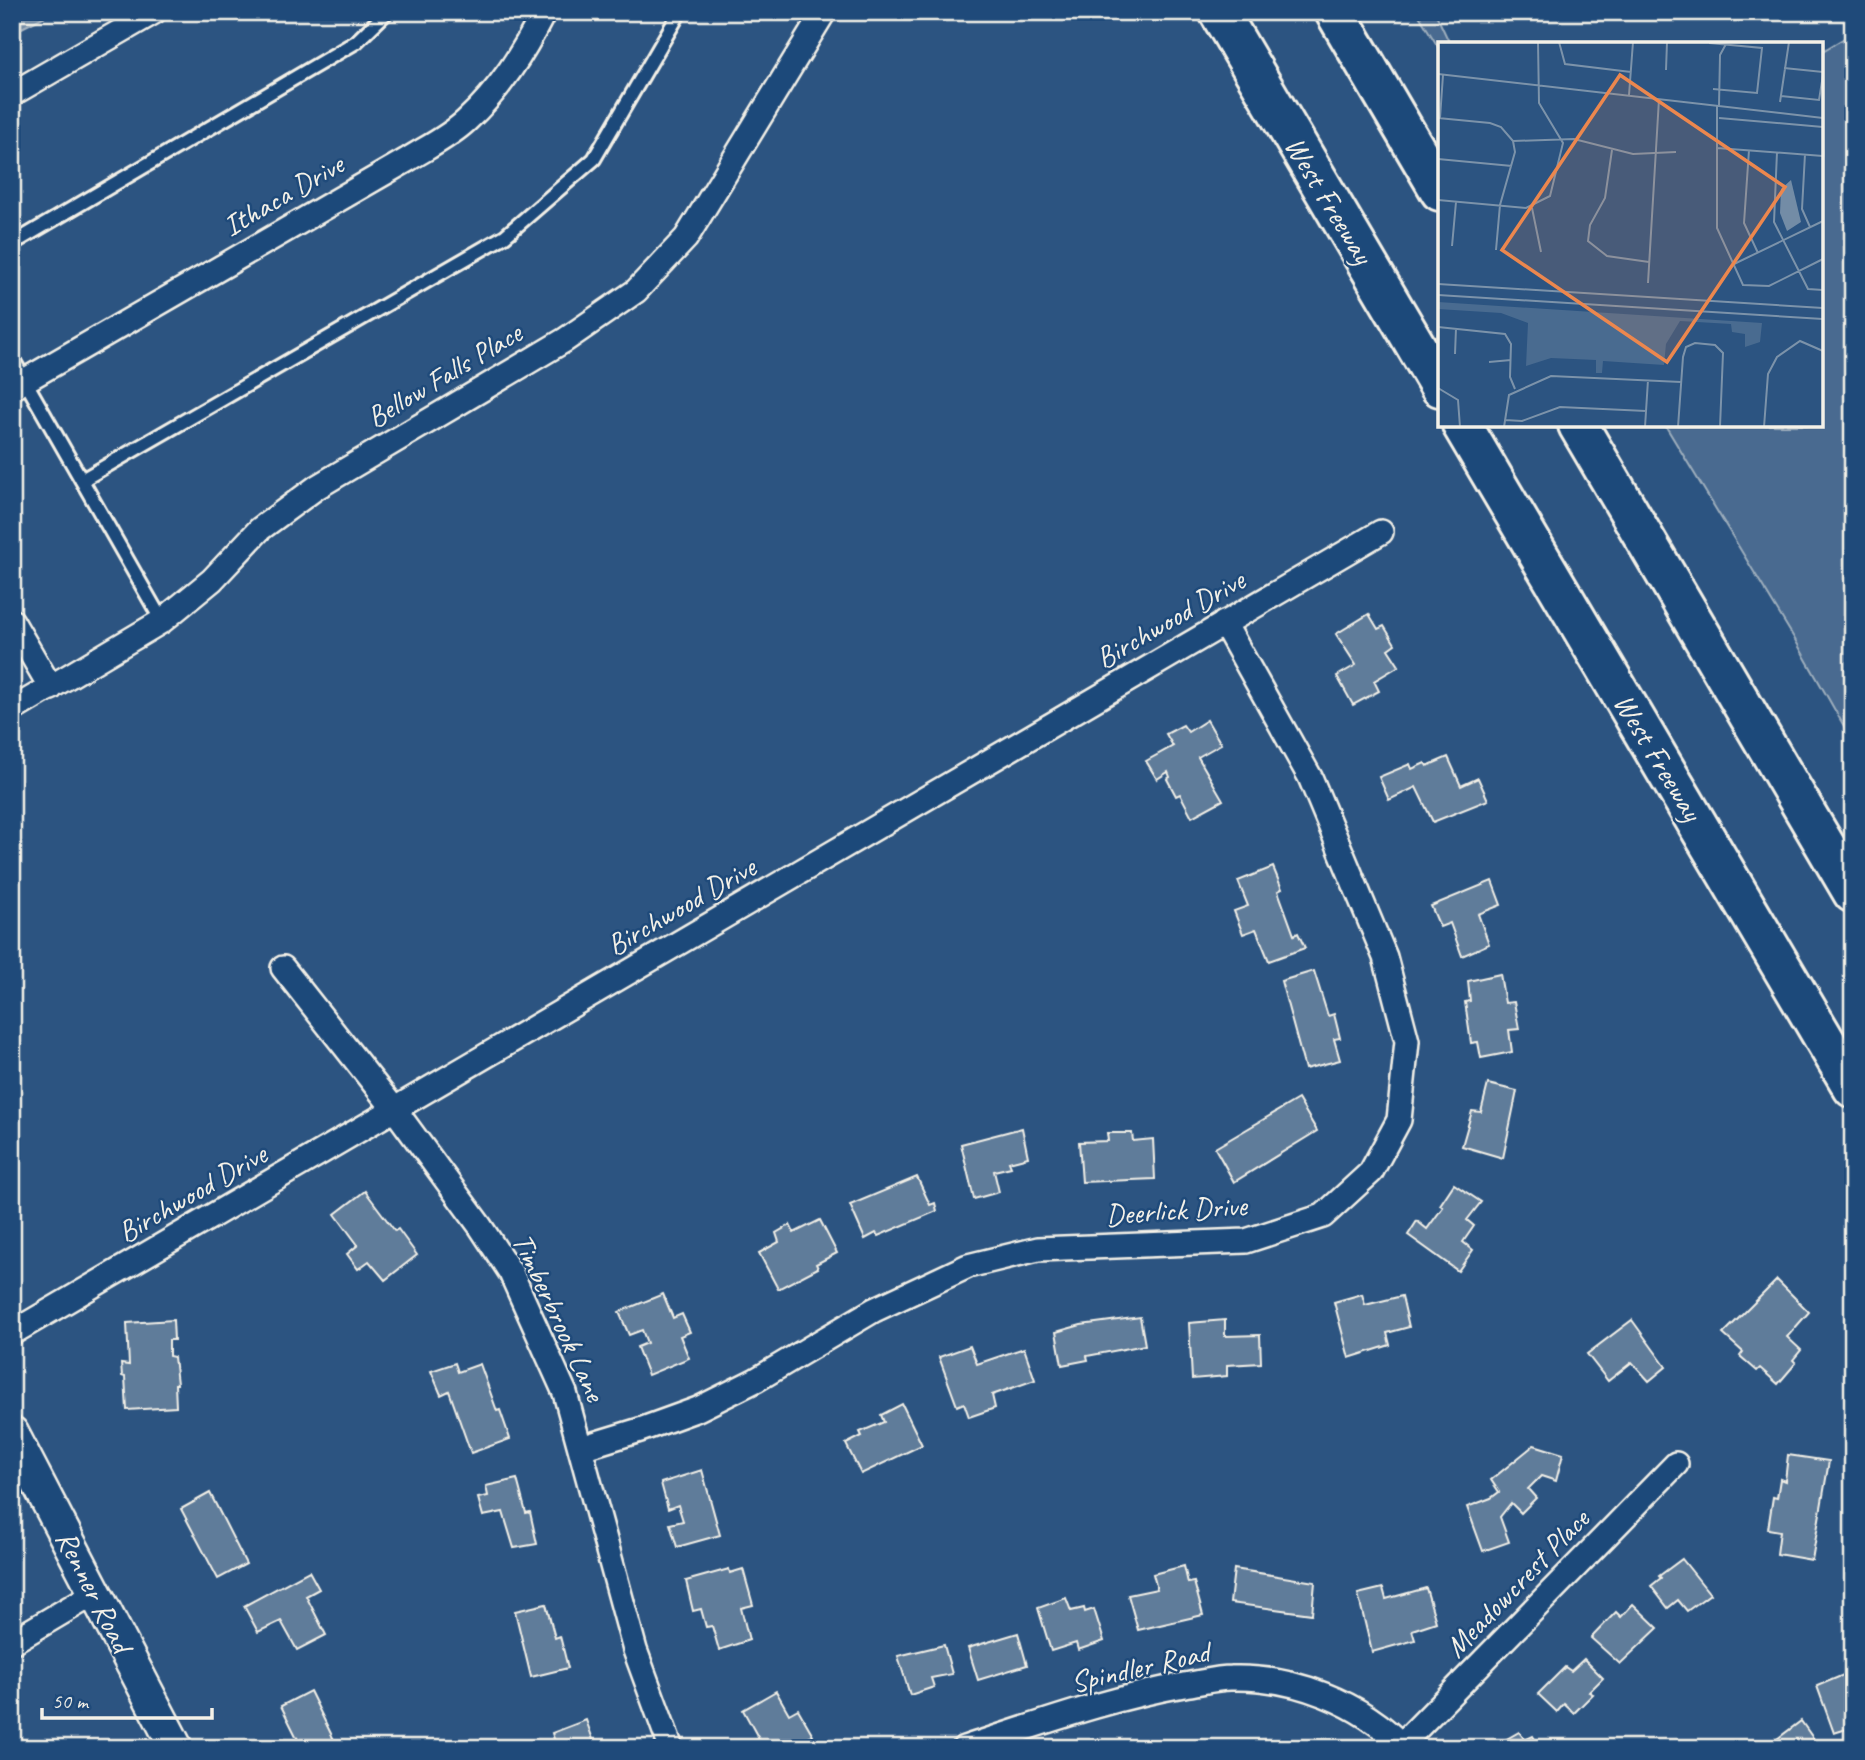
<svg xmlns="http://www.w3.org/2000/svg" width="1865" height="1760" font-family="Caveat,sans-serif">
<style>
.green{fill:#496b90;stroke:#9eaebc;stroke-width:2}
.water{fill:#738ca6;stroke:#a7b4c0;stroke-width:2}
.building{fill:#5e7b9a;stroke:#f4f1e8;stroke-width:2}
.lines{fill:none;stroke-linecap:round;stroke-linejoin:round}
.lane-casing{stroke:#f4f1e8;stroke-width:18}
.street-casing{stroke:#f4f1e8;stroke-width:28}
.secondary-casing{stroke:#f4f1e8;stroke-width:37}
.highway-casing{stroke:#f4f1e8;stroke-width:44}
.lane{stroke:#1f4a7a;stroke-width:12}
.street{stroke:#1f4a7a;stroke-width:23}
.secondary{stroke:#1f4a7a;stroke-width:32}
.highway{stroke:#1f4a7a;stroke-width:38}
.labels{text-anchor:middle;stroke-width:5;stroke-linejoin:round;paint-order:stroke}
.street-label{font-size:30px;fill:#f4f1e8;stroke:#1f4a7a}
.inset-road{fill:none;stroke:#7c93aa;stroke-width:2}
.view{fill:#ec874e;fill-opacity:0.15;stroke:#ec874e;stroke-width:3.5}
.inset-edge{fill:none;stroke:#f4f1e8;stroke-width:3.5}
</style>
<rect width="100%" height="100%" fill="#2c5481"/>
<filter id="ink" filterUnits="userSpaceOnUse"><feTurbulence type="fractalNoise" baseFrequency=".0143" numOctaves="2"/><feDisplacementMap in="SourceGraphic" scale="14" xChannelSelector="R" yChannelSelector="G"/><feConvolveMatrix kernelMatrix="1 2 1 2 8 2 1 2 1" color-interpolation-filters="sRGB"/></filter>
<g filter="url(#ink)">
<!-- green -->
<g class="green">
<path d="M 1417,12 L 1435,12 L 1450,44 L 1440,44 L 1440,50 Z"/>
<path d="M 1853,33 L 1853,742 L 1794,638 L 1665,425 L 1821,425 L 1821,52 Z"/>
</g>
<!-- water -->
<path class="water" d="M 12,12 L 53,12 L 12,33 Z"/>
<!-- building -->
<g class="building">
<path d="M 1369,614 L 1378,629 L 1384,626 L 1395,644 L 1388,649 L 1399,666 L 1374,681 L 1379,691 L 1353,705 L 1337,676 L 1356,665 L 1336,634 Z"/>
<path d="M 1207,720 L 1221,744 L 1198,757 L 1223,800 L 1192,817 L 1180,794 L 1176,796 L 1167,779 L 1170,777 L 1168,772 L 1157,779 L 1146,761 L 1173,746 L 1166,734 L 1183,725 L 1188,732 Z"/>
<path d="M 1448,757 L 1461,786 L 1478,778 L 1488,800 L 1433,822 L 1416,787 L 1389,800 L 1379,777 L 1410,764 L 1412,769 L 1425,763 L 1427,766 Z"/>
<path d="M 1273,867 L 1282,889 L 1278,891 L 1294,935 L 1298,933 L 1305,948 L 1269,961 L 1256,929 L 1243,934 L 1234,911 L 1248,906 L 1238,881 Z"/>
<path d="M 1492,881 L 1501,905 L 1478,914 L 1489,944 L 1462,956 L 1450,923 L 1440,927 L 1431,906 Z"/>
<path d="M 1314,971 L 1328,1016 L 1334,1014 L 1340,1038 L 1334,1039 L 1340,1060 L 1305,1069 L 1281,981 Z"/>
<path d="M 1500,974 L 1505,1003 L 1514,1002 L 1519,1029 L 1509,1030 L 1512,1052 L 1481,1058 L 1478,1042 L 1471,1043 L 1465,1002 L 1470,1001 L 1468,981 Z"/>
<path d="M 1488,1084 L 1517,1091 L 1503,1158 L 1462,1146 L 1472,1111 L 1481,1112 Z"/>
<path d="M 1298,1099 L 1317,1131 L 1234,1182 L 1215,1148 Z"/>
<path d="M 1022,1128 L 1028,1157 L 1009,1162 L 1011,1167 L 994,1171 L 999,1192 L 974,1199 L 961,1144 Z"/>
<path d="M 1107,1133 L 1132,1133 L 1133,1141 L 1153,1139 L 1155,1179 L 1082,1182 L 1079,1142 L 1108,1141 Z"/>
<path d="M 917,1177 L 930,1205 L 935,1203 L 937,1211 L 878,1236 L 876,1233 L 865,1239 L 850,1205 Z"/>
<path d="M 1454,1184 L 1481,1202 L 1467,1220 L 1474,1226 L 1463,1242 L 1473,1250 L 1458,1271 L 1408,1235 L 1417,1221 L 1427,1229 L 1443,1207 L 1440,1205 Z"/>
<path d="M 365,1191 L 395,1231 L 398,1229 L 417,1255 L 385,1280 L 369,1261 L 358,1269 L 347,1254 L 358,1245 L 335,1214 Z"/>
<path d="M 820,1220 L 837,1253 L 816,1264 L 818,1268 L 778,1289 L 759,1253 L 779,1242 L 776,1233 L 790,1225 L 794,1233 Z"/>
<path d="M 1777,1280 L 1809,1312 L 1787,1337 L 1801,1350 L 1793,1360 L 1796,1363 L 1778,1384 L 1760,1368 L 1757,1371 L 1740,1356 L 1743,1352 L 1723,1334 Z"/>
<path d="M 663,1294 L 673,1318 L 682,1314 L 690,1332 L 680,1336 L 689,1358 L 648,1375 L 637,1347 L 647,1343 L 642,1330 L 629,1335 L 619,1312 Z"/>
<path d="M 1362,1294 L 1365,1305 L 1402,1296 L 1409,1327 L 1387,1333 L 1390,1345 L 1349,1358 L 1334,1302 Z"/>
<path d="M 1140,1317 L 1145,1345 L 1087,1356 L 1088,1360 L 1062,1365 L 1056,1332 L 1081,1325 Z"/>
<path d="M 173,1320 L 174,1340 L 169,1340 L 169,1356 L 174,1357 L 177,1384 L 175,1384 L 176,1407 L 127,1410 L 125,1377 L 122,1376 L 121,1364 L 129,1365 L 127,1323 Z"/>
<path d="M 1225,1320 L 1225,1336 L 1260,1335 L 1261,1363 L 1227,1365 L 1227,1376 L 1192,1379 L 1189,1323 Z"/>
<path d="M 1632,1320 L 1666,1367 L 1649,1381 L 1632,1362 L 1608,1381 L 1587,1354 Z"/>
<path d="M 970,1346 L 977,1364 L 1024,1348 L 1035,1380 L 992,1395 L 995,1408 L 969,1417 L 964,1403 L 957,1406 L 939,1357 Z"/>
<path d="M 455,1363 L 458,1372 L 480,1364 L 497,1411 L 500,1410 L 510,1439 L 471,1453 L 449,1391 L 441,1395 L 431,1371 Z"/>
<path d="M 902,1404 L 922,1445 L 861,1474 L 846,1444 L 862,1436 L 860,1432 L 884,1422 L 881,1415 Z"/>
<path d="M 1534,1445 L 1563,1454 L 1556,1481 L 1541,1476 L 1528,1489 L 1536,1498 L 1521,1513 L 1511,1503 L 1500,1517 L 1509,1542 L 1483,1551 L 1467,1507 L 1491,1498 L 1499,1492 L 1491,1480 Z"/>
<path d="M 1788,1455 L 1829,1461 L 1812,1560 L 1777,1554 L 1780,1531 L 1768,1529 L 1773,1497 L 1777,1498 L 1780,1479 L 1785,1481 Z"/>
<path d="M 702,1470 L 720,1535 L 677,1547 L 670,1524 L 683,1521 L 678,1505 L 668,1509 L 661,1483 Z"/>
<path d="M 517,1479 L 526,1513 L 530,1512 L 537,1544 L 514,1548 L 503,1512 L 483,1516 L 478,1498 L 488,1496 L 486,1486 Z"/>
<path d="M 210,1493 L 246,1564 L 218,1579 L 181,1509 Z"/>
<path d="M 1682,1559 L 1710,1594 L 1687,1611 L 1678,1600 L 1668,1608 L 1651,1586 L 1661,1578 L 1659,1576 Z"/>
<path d="M 1184,1566 L 1188,1583 L 1194,1582 L 1203,1615 L 1138,1630 L 1128,1595 L 1157,1589 L 1153,1574 Z"/>
<path d="M 729,1569 L 730,1573 L 743,1569 L 753,1605 L 741,1608 L 749,1640 L 719,1650 L 712,1626 L 706,1627 L 701,1609 L 693,1611 L 686,1581 Z"/>
<path d="M 1234,1569 L 1315,1582 L 1312,1614 L 1230,1603 Z"/>
<path d="M 309,1571 L 319,1589 L 306,1596 L 326,1635 L 297,1650 L 281,1621 L 258,1632 L 244,1606 Z"/>
<path d="M 1383,1588 L 1386,1599 L 1426,1588 L 1436,1622 L 1412,1630 L 1415,1640 L 1372,1652 L 1358,1594 Z"/>
<path d="M 1066,1598 L 1071,1611 L 1084,1608 L 1085,1612 L 1094,1609 L 1104,1641 L 1078,1650 L 1076,1643 L 1051,1651 L 1038,1608 Z"/>
<path d="M 546,1604 L 555,1638 L 560,1636 L 568,1668 L 531,1677 L 515,1611 Z"/>
<path d="M 1633,1604 L 1658,1628 L 1620,1664 L 1591,1638 L 1616,1612 L 1621,1617 Z"/>
<path d="M 1018,1633 L 1027,1665 L 978,1680 L 968,1648 Z"/>
<path d="M 944,1645 L 952,1674 L 931,1678 L 934,1687 L 910,1695 L 898,1656 Z"/>
<path d="M 1584,1659 L 1603,1678 L 1589,1692 L 1593,1694 L 1574,1713 L 1564,1704 L 1557,1712 L 1538,1694 L 1565,1667 L 1571,1671 Z"/>
<path d="M 1853,1671 L 1853,1727 L 1834,1733 L 1817,1686 Z"/>
<path d="M 310,1691 L 338,1748 L 302,1748 L 281,1706 Z"/>
<path d="M 776,1691 L 789,1714 L 798,1709 L 813,1735 L 805,1740 L 809,1748 L 753,1748 L 751,1743 L 759,1739 L 743,1710 Z"/>
<path d="M 586,1720 L 596,1748 L 557,1748 L 552,1733 Z"/>
<path d="M 1801,1721 L 1820,1748 L 1765,1748 Z"/>
<path d="M 1519,1732 L 1525,1740 L 1533,1736 L 1540,1748 L 1491,1748 Z"/>
</g>
<g class="lines">
<!-- lane casing -->
<g class="lane-casing">
<g id="lane">
<path d="M 12,244 L 356,42 L 387,12"/>
<path d="M 12,358 L 162,621"/>
<path d="M 82,480 L 505,236 L 594,159 L 680,12"/>
</g>
</g>
<!-- street casing -->
<g class="street-casing">
<g id="street">
<path d="M 12,94 L 154,12"/>
<path d="M 12,388 L 407,160 C 426,148 449,137 466,121 C 500,90 523,53 544,12"/>
<path d="M 12,621 L 51,688"/>
<path d="M 12,710 L 162,621 L 212,580 L 260,529 L 317,487 L 565,340 L 636,291 L 686,238 L 824,12"/>
<path d="M 283,968 L 395,1110 L 480,1226 L 511,1273 L 565,1393 L 635,1650 L 671,1748"/>
<path d="M 12,1333 L 1381,532"/>
<path d="M 581,1448 L 640,1430 L 698,1409 L 756,1380 L 874,1310 L 968,1266 L 1038,1249 L 1246,1241 L 1323,1216 L 1371,1172 L 1399,1120 L 1407,1041 L 1385,957 L 1310,777 L 1224,623"/>
<path d="M 12,1642 L 95,1593"/>
<path d="M 1401,1745 L 1676,1464"/>
<path d="M 964,1748 C 1036,1725 1110,1698 1184,1685 C 1199,1683 1216,1678 1231,1678 C 1292,1676 1362,1702 1404,1748"/>
</g>
</g>
<!-- secondary casing -->
<g class="secondary-casing">
<path id="secondary" d="M 12,1433 L 176,1748"/>
</g>
<!-- highway casing -->
<g class="highway-casing">
<g id="highway">
<path d="M 1219,12 L 1440,387"/>
<path d="M 1335,12 L 1440,191"/>
<path d="M 1462,425 L 1853,1088"/>
<path d="M 1578,425 L 1853,893"/>
</g>
</g>
<!-- lane -->
<use href="#lane" class="lane"/>
<!-- street -->
<use href="#street" class="street"/>
<!-- secondary -->
<use href="#secondary" class="secondary"/>
<!-- highway -->
<use href="#highway" class="highway"/>
</g>
</g>
<g class="labels">
<!-- street labels -->
<g class="street-label">
<text transform="translate(283 195) rotate(-30)" y="10">Ithaca Drive</text>
<text transform="translate(1329 200) rotate(59)" y="10">West Freeway</text>
<text transform="translate(444 375) rotate(-31)" y="10">Bellow Falls Place</text>
<text transform="translate(1170 619) rotate(-30)" y="10">Birchwood Drive</text>
<text transform="translate(1658 757) rotate(59)" y="10">West Freeway</text>
<text transform="translate(681 906) rotate(-30)" y="10">Birchwood Drive</text>
<text transform="translate(192 1193) rotate(-30)" y="10">Birchwood Drive</text>
<text transform="translate(1176 1210) rotate(-4)" y="10">Deerlick Drive</text>
<text transform="translate(559 1317) rotate(65)" y="10">Timberbrook Lane</text>
<text transform="translate(1517 1583) rotate(-46)" y="10">Meadowcrest Place</text>
<text transform="translate(94 1591) rotate(63)" y="10">Renner Road</text>
<text transform="translate(1140 1667) rotate(-13)" y="10">Spindler Road</text>
</g>
</g>
<!-- overview -->
<g transform="translate(1438 42)">
<rect width="385" height="385" fill="#2c5481"/>
<path d="M 0,260 L 324,281 L 322,300 L 307,305 L 307,292 L 294,290 L 293,282 L 242,279 L 228,302 L 226,323 L 165,319 L 164,331 L 158,331 L 158,318 L 113,316 L 88,324 L 90,281 L 63,271 L 0,267 Z" fill="#496b90"/>
<path d="M 353,138 L 363,180 L 349,189 L 342,171 L 343,147 Z" fill="#738ca6"/>
<path class="inset-road" d="M 121,0 L 127,22 L 193,30M 271,1 L 324,6 L 319,51 L 275,47M 346,26 L 385,30M 228,28 L 229,0M 0,32 L 385,76M 191,53 L 195,0M 343,54 L 381,58 L 385,33M 342,60 L 351,0M 279,64 L 279,186 L 305,243 L 331,244 L 385,217M 281,64 L 282,13 L 288,2M 0,76 L 52,81 L 63,85 L 75,99 L 77,110 L 62,163 L 58,208M 2,76 L 5,33M 281,76 L 385,85M 75,99 L 136,97 L 195,112 L 238,110M 279,106 L 385,114M 174,108 L 167,156 L 152,183 L 150,199 L 169,214 L 211,220M 311,108 L 306,181 L 320,211M 339,110 L 336,180 L 370,247 L 385,248M 367,112 L 364,167 L 372,185M 0,117 L 74,124M 0,158 L 88,166 L 112,154 L 125,101 L 101,61 L 100,0M 94,166 L 103,210M 14,204 L 18,160M 294,223 L 385,179M 210,241 L 221,57M 0,242 L 385,266M 0,253 L 385,277M 0,285 L 67,292 L 73,302 L 72,335 L 77,347M 17,312 L 18,286M 51,320 L 73,318M 0,346 L 20,358 L 22,385M 67,378 L 84,379 L 122,365 L 208,369M 66,385 L 71,353 L 113,334 L 243,340M 207,385 L 210,338M 240,385 L 245,315 L 248,305 L 257,301 L 277,303 L 285,311 L 282,385M 326,385 L 330,332 L 339,315 L 362,299 L 385,309"/>
<path class="view" d="M 182,33 L 347,145 L 229,320 L 64,208 Z"/>
<rect width="385" height="385" class="inset-edge"/>
</g>
<!-- margin -->
<rect width="1865" height="1760" fill="none" stroke="#1f4a7a" stroke-width="42"/>
<rect x="21" y="21" width="1823" height="1718" fill="none" stroke="#f4f1e8" stroke-width="2.5" filter="url(#ink)"/>
<!-- scale -->
<path d="M42 1708v10h170v-10" fill="none" stroke="#f4f1e8" stroke-width="3.5"/>
<text x="52" y="1708" font-size="21" fill="#f4f1e8" stroke="#1f4a7a" stroke-width="5" paint-order="stroke">50 m</text>
</svg>
